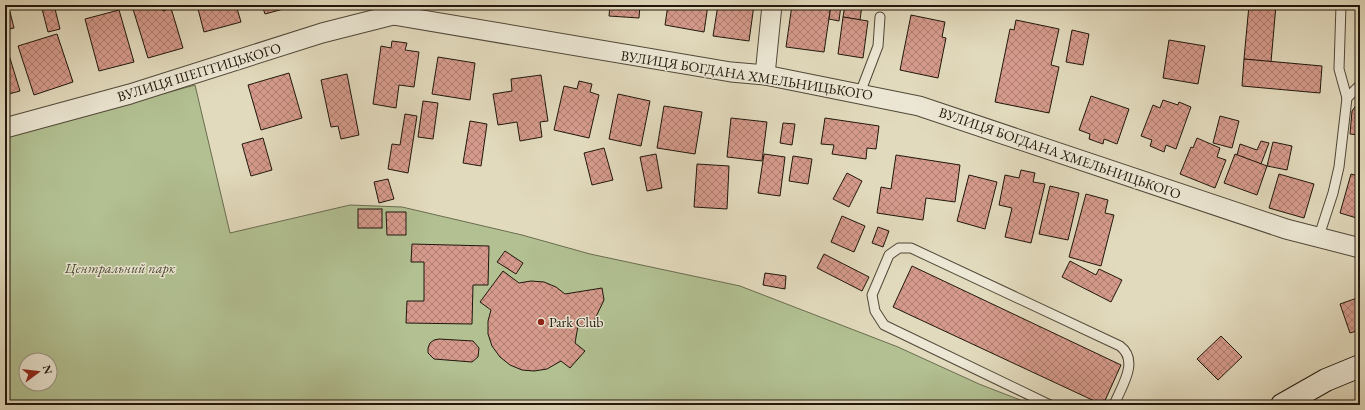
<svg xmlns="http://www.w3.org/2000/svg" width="1365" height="410" font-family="'EB Garamond',serif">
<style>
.park{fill:#b2c092;stroke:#696c4f;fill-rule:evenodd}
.building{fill:url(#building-cross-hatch);stroke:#20170c}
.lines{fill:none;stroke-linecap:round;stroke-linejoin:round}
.lane-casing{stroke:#504838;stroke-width:11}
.street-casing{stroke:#504838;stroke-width:21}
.secondary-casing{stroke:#20170c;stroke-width:24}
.lane{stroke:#ece7d4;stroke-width:9}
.street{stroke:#ece7d4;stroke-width:19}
.secondary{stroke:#ece7d4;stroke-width:22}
.poi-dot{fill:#8f2418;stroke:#ece7d4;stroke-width:1.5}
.labels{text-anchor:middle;stroke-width:3;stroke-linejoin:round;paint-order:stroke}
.street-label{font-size:14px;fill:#20170c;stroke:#ece7d4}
.park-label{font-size:14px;font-style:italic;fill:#4c4a34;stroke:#ece7d4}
.poi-label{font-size:14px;fill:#20170c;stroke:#ece7d4;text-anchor:start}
</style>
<defs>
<pattern id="building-cross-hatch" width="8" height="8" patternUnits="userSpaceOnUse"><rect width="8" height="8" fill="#d59a8b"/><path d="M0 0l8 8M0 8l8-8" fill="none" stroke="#ac7d70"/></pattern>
</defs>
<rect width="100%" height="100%" fill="#e2dabd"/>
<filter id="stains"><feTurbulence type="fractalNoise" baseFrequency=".005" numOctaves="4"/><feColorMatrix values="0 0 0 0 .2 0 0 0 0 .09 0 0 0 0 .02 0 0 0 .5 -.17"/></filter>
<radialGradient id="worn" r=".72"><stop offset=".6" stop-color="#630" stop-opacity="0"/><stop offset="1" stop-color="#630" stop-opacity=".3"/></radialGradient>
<!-- park -->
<path class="park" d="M 195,85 L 230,233 L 350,205 L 402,207 L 522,235 L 590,254 L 740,286 L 898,347 L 979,384 L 1033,405 L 5,405 L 5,137 ZM 26,360 L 50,360 L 50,384 L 26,384 Z"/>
<!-- building -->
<g class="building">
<path d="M 41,5 L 54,5 L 60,29 L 48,32 Z"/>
<path d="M 145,5 L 161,5 L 163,11 L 171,8 L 183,48 L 148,58 L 133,9 Z"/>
<path d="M 197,5 L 236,5 L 241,22 L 204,32 Z"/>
<path d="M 262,5 L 298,5 L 265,14 Z"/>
<path d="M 545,5 L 584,5 L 584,8 L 545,7 Z"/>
<path d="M 610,5 L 640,5 L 639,18 L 609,16 Z"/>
<path d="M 668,5 L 708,5 L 704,32 L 665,25 Z"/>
<path d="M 718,5 L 754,5 L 749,41 L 713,36 Z"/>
<path d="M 792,5 L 831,5 L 824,52 L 786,47 Z"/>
<path d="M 831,5 L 841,5 L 839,21 L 829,19 Z"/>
<path d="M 845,5 L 862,5 L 860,20 L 843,17 Z"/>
<path d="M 1249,5 L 1276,5 L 1271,62 L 1244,59 Z"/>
<path d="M 1359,5 L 1360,5 L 1360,57 L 1357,57 Z"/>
<path d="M 5,8 L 6,13 L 10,12 L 14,28 L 5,30 Z"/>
<path d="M 119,10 L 134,62 L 99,71 L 85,19 Z"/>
<path d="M 911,15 L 945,22 L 942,37 L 946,38 L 938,78 L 900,70 Z"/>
<path d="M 843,17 L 868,21 L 863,58 L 838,54 Z"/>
<path d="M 1016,20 L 1059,29 L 1051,65 L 1059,67 L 1049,113 L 995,102 L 1010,29 L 1014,30 Z"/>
<path d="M 1072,30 L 1089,34 L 1083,65 L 1066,62 Z"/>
<path d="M 57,34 L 73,82 L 34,95 L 18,46 Z"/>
<path d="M 1169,40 L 1205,46 L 1198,84 L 1163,78 Z"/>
<path d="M 392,41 L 407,43 L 405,50 L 419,52 L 414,87 L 399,85 L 396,108 L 373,104 L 381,46 L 391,48 Z"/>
<path d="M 5,42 L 20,91 L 5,95 Z"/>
<path d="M 438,57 L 475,63 L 470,100 L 432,94 Z"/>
<path d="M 1244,59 L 1322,66 L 1320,93 L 1242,86 Z"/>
<path d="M 289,73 L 302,118 L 261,130 L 248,85 Z"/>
<path d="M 347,74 L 359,135 L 341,139 L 338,126 L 331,127 L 321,80 Z"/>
<path d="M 541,75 L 548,121 L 540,122 L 542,137 L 520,141 L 517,122 L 498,125 L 493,94 L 512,91 L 511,79 Z"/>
<path d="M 579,81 L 592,84 L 590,92 L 599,95 L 589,138 L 554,130 L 564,86 L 577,89 Z"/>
<path d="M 618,94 L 650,101 L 641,146 L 609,139 Z"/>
<path d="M 1091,96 L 1129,109 L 1117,144 L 1104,139 L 1103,144 L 1089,139 L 1090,134 L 1079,130 Z"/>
<path d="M 1163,100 L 1178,105 L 1179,102 L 1191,107 L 1176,149 L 1166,145 L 1164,152 L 1150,146 L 1152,140 L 1141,136 L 1153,105 L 1160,108 Z"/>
<path d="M 1360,100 L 1360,135 L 1350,134 L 1352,111 Z"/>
<path d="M 423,101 L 438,103 L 433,139 L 418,137 Z"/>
<path d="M 664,106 L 702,112 L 695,154 L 657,148 Z"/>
<path d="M 405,114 L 417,116 L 408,173 L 388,169 L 392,144 L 400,145 Z"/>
<path d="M 1220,116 L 1239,121 L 1232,148 L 1213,143 Z"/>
<path d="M 731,118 L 767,122 L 762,161 L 727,157 Z"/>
<path d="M 825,118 L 879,126 L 876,149 L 867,148 L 866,159 L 832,154 L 834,145 L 821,144 Z"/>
<path d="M 470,121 L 487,124 L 481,166 L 463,163 Z"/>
<path d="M 783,123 L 795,124 L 792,145 L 780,143 Z"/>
<path d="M 263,138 L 272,170 L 251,176 L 242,144 Z"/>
<path d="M 1197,138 L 1220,148 L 1217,157 L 1226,160 L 1215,188 L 1180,174 L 1191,147 L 1193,148 Z"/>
<path d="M 1261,141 L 1269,143 L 1261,164 L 1237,155 L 1240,144 L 1257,150 Z"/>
<path d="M 1273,142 L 1292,146 L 1287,170 L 1267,166 Z"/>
<path d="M 604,148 L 613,180 L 592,185 L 584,153 Z"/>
<path d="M 656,154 L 662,188 L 647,191 L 640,157 Z"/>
<path d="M 764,154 L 785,157 L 780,196 L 758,193 Z"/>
<path d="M 1235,154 L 1267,166 L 1257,195 L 1224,183 Z"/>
<path d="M 896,155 L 960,165 L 955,202 L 926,198 L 923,220 L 877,213 L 881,187 L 891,189 Z"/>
<path d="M 793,156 L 812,159 L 808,184 L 789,181 Z"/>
<path d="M 697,164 L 729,166 L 727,209 L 694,207 Z"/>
<path d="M 1021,170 L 1035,173 L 1033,182 L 1045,184 L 1031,243 L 1005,237 L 1012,208 L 999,205 L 1005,175 L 1019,178 Z"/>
<path d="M 1359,172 L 1360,172 L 1360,219 L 1340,213 L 1351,174 L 1358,176 Z"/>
<path d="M 847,173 L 862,181 L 849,207 L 833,199 Z"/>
<path d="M 1279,174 L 1314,184 L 1304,218 L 1269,208 Z"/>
<path d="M 969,175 L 997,182 L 985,229 L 957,221 Z"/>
<path d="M 388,179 L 394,199 L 379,203 L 374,182 Z"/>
<path d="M 1050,186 L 1079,193 L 1068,240 L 1039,234 Z"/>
<path d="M 1086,194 L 1108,200 L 1105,213 L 1114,215 L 1101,266 L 1069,257 Z"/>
<rect x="358" y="209" width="24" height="19"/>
<path d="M 386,212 L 406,212 L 406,235 L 387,235 Z"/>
<path d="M 842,216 L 865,226 L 854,252 L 831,242 Z"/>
<path d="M 878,227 L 889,231 L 883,247 L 872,243 Z"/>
<path d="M 412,244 L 489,246 L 488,285 L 473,285 L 472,324 L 406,323 L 407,301 L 424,301 L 424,262 L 411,262 Z"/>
<path d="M 505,251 L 523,263 L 516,274 L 497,262 Z"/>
<path d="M 824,254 L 869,277 L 862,291 L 817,268 Z"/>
<path d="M 1070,261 L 1096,275 L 1099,269 L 1122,280 L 1111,302 L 1062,277 Z"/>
<path d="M 912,266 L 1121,365 L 1103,405 L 893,307 Z"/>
<path d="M 503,271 L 519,283 L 531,281 L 544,282 L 556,287 L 565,294 L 602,288 L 604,300 L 593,323 L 578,326 L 575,343 L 585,351 L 570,368 L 561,361 L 547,369 L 534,371 L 522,370 L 510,365 L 500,357 L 492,346 L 488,334 L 488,321 L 491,310 L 480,302 Z"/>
<path d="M 765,273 L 786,276 L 785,289 L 763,285 Z"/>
<path d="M 1360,297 L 1360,330 L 1350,333 L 1340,304 Z"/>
<path d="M 1221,336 L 1242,357 L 1218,380 L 1197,359 Z"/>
<path d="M 439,339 L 473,341 L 479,348 L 478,357 L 472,362 L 434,359 L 428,353 L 428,348 L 430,343 L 434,340 Z"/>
</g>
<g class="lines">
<!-- lane casing -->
<g class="lane-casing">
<g id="lane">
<path d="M 1341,5 L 1339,69 L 1347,98"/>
<path d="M 860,93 L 878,46 L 880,17"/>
<path d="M 1318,239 L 1333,193 L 1339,167 L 1347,98 L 1360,85"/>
<path d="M 1050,405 L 884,325 L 875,311 L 872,295 L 889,255 L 899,248 L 911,248 L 1120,346 C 1140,361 1121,387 1114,405"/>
</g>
</g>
<!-- street casing -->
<g class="street-casing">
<g id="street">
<path d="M 382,5 L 393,15 L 731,72 L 765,75 L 919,106 L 1286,229 L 1360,248"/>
<path d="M 765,75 L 772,5"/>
<path d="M 5,128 L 130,94 L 322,33 L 393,15"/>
</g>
</g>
<!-- secondary casing -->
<g class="secondary-casing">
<path id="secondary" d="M 1282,405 L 1326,380 L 1360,366"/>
</g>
<!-- lane -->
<use href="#lane" class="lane"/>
<!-- street -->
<use href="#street" class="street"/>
<!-- secondary -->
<use href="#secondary" class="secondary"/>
</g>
<!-- markers -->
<circle class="poi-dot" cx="541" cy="322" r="4"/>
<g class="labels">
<!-- street labels -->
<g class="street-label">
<text transform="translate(199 72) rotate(-17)" y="5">ВУЛИЦЯ ШЕПТИЦЬКОГО</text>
<text transform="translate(747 75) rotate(9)" y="5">ВУЛИЦЯ БОГДАНА ХМЕЛЬНИЦЬКОГО</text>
<text transform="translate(1060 153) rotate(19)" y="5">ВУЛИЦЯ БОГДАНА ХМЕЛЬНИЦЬКОГО</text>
</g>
<!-- park labels -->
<g class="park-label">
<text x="120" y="273">Центральний парк</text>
</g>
<!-- poi labels -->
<g class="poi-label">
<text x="549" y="327">Park Club</text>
</g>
</g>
<!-- margin -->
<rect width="1365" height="410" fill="none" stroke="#e2dabd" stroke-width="20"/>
<rect x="6" y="6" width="1353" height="398" fill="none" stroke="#20170c" stroke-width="2"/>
<rect x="10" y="10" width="1345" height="390" fill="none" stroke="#20170c"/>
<!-- north arrow -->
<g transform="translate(38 372) rotate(75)"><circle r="19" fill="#ece7d4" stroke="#9a9484"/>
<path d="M0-3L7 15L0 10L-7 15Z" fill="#8f2418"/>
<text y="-6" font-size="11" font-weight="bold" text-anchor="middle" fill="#20170c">N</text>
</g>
<rect width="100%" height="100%" filter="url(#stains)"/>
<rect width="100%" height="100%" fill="url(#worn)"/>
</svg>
